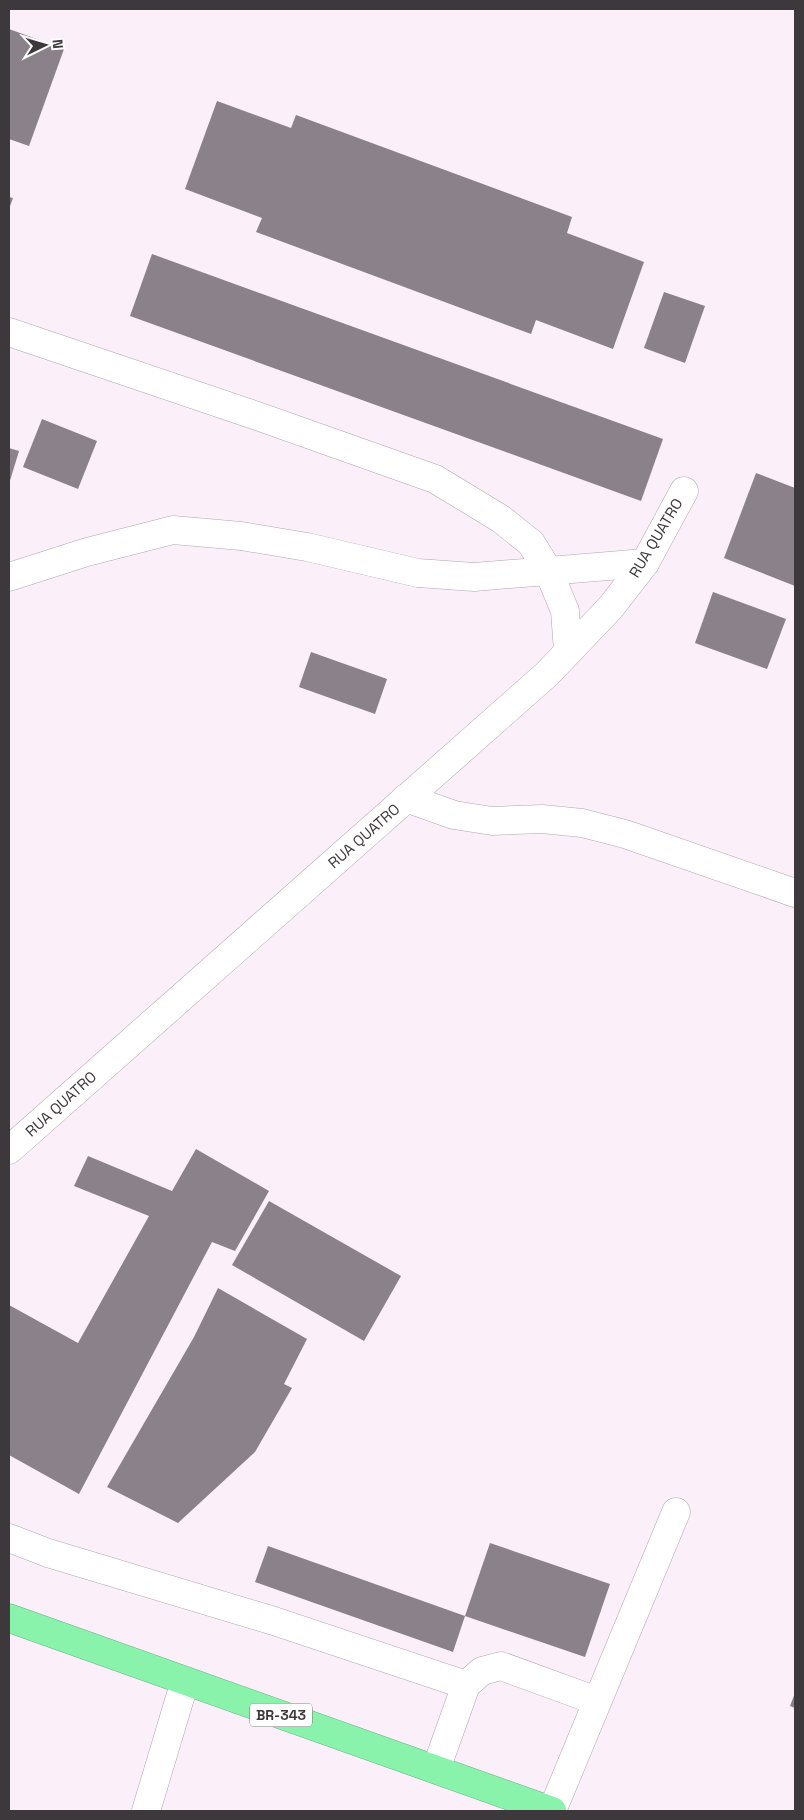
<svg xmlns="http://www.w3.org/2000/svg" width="804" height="1820" font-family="'Space Grotesk',sans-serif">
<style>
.building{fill:#8b818a}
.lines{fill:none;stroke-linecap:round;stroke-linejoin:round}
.minor-casing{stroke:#b1a6b0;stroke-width:29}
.highway-casing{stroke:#6eb184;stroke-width:29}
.minor{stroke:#fff;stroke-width:28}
.highway{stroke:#89f2ab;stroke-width:28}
.labels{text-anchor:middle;stroke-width:4.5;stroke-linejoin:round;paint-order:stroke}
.shield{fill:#fff;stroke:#777476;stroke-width:1}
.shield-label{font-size:14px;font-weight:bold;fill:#3d383c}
.street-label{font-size:15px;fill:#3d383c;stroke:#fff}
</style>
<rect width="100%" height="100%" fill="#fbeffa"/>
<!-- building -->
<g class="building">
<path d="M 9,29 L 64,49 L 29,146 L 9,139 Z"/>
<path d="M 217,101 L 291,128 L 296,115 L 572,217 L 567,233 L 644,262 L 613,349 L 536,320 L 531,334 L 256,232 L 262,218 L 185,189 Z"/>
<path d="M 9,197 L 13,198 L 9,209 Z"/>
<path d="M 152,254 L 663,439 L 641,501 L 130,316 Z"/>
<path d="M 664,292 L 705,306 L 685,363 L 644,348 Z"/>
<path d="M 42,419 L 97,441 L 78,489 L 23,467 Z"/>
<path d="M 9,448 L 19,451 L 9,484 Z"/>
<path d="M 756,473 L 795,488 L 795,586 L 724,558 Z"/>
<path d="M 713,592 L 786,619 L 767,669 L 695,643 Z"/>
<path d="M 311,652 L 387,679 L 375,714 L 299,687 Z"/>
<path d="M 196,1149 L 269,1191 L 235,1251 L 212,1242 L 79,1494 L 9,1455 L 9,1305 L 78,1343 L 149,1216 L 74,1186 L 88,1156 L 172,1191 Z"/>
<path d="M 269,1201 L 401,1276 L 364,1341 L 232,1265 Z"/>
<path d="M 218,1288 L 307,1339 L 284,1384 L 292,1388 L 255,1452 L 178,1523 L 107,1487 L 194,1337 Z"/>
<path d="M 490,1543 L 610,1584 L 585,1657 L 465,1616 Z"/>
<path d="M 268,1546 L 465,1616 L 453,1652 L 255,1582 Z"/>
<path d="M 795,1693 L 795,1708 L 790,1706 Z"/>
</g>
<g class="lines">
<!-- minor casing -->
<g class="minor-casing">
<g id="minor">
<path d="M 9,332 L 260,417 L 435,479 L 501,519 L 531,543 L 549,572 L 565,611 L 568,651"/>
<path d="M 9,577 L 87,552 L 173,530 L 241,536 L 307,547 L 418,573 L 474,577 L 645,563"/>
<path d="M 406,798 L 454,815 L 492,821 L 542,819 L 582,823 L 625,834 L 795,893"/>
<path d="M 9,1150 L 547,674 L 611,607 L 645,563 L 684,491"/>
<path d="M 9,1538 L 48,1553 L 274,1621 L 466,1685 L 482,1671 L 501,1666 L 597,1701"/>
<path d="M 436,1769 L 466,1685"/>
<path d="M 146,1811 L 185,1681"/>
<path d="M 552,1811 L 676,1512"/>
</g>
</g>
<!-- highway casing -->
<g class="highway-casing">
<path id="highway" d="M 9,1618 L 552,1811"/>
</g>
<!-- minor -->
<use href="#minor" class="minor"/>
<!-- highway -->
<use href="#highway" class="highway"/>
</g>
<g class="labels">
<!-- shield labels -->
<rect class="shield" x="250" y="1703.5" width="62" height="23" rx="4"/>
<g class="shield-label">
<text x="281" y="1720">BR-343</text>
</g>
<!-- street labels -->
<g class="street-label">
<text transform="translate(656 538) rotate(-59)" y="5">RUA QUATRO</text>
<text transform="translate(364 836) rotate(-41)" y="5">RUA QUATRO</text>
<text transform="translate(61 1104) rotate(-42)" y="5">RUA QUATRO</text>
</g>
</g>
<!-- border -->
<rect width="804" height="1820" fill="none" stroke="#3d383c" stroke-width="20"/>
<!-- north arrow -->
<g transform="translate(45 45) rotate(85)" stroke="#ffffff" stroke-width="4" paint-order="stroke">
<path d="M0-4L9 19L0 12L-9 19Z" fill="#3d383c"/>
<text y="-8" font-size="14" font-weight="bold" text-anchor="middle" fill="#3d383c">N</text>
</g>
</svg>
